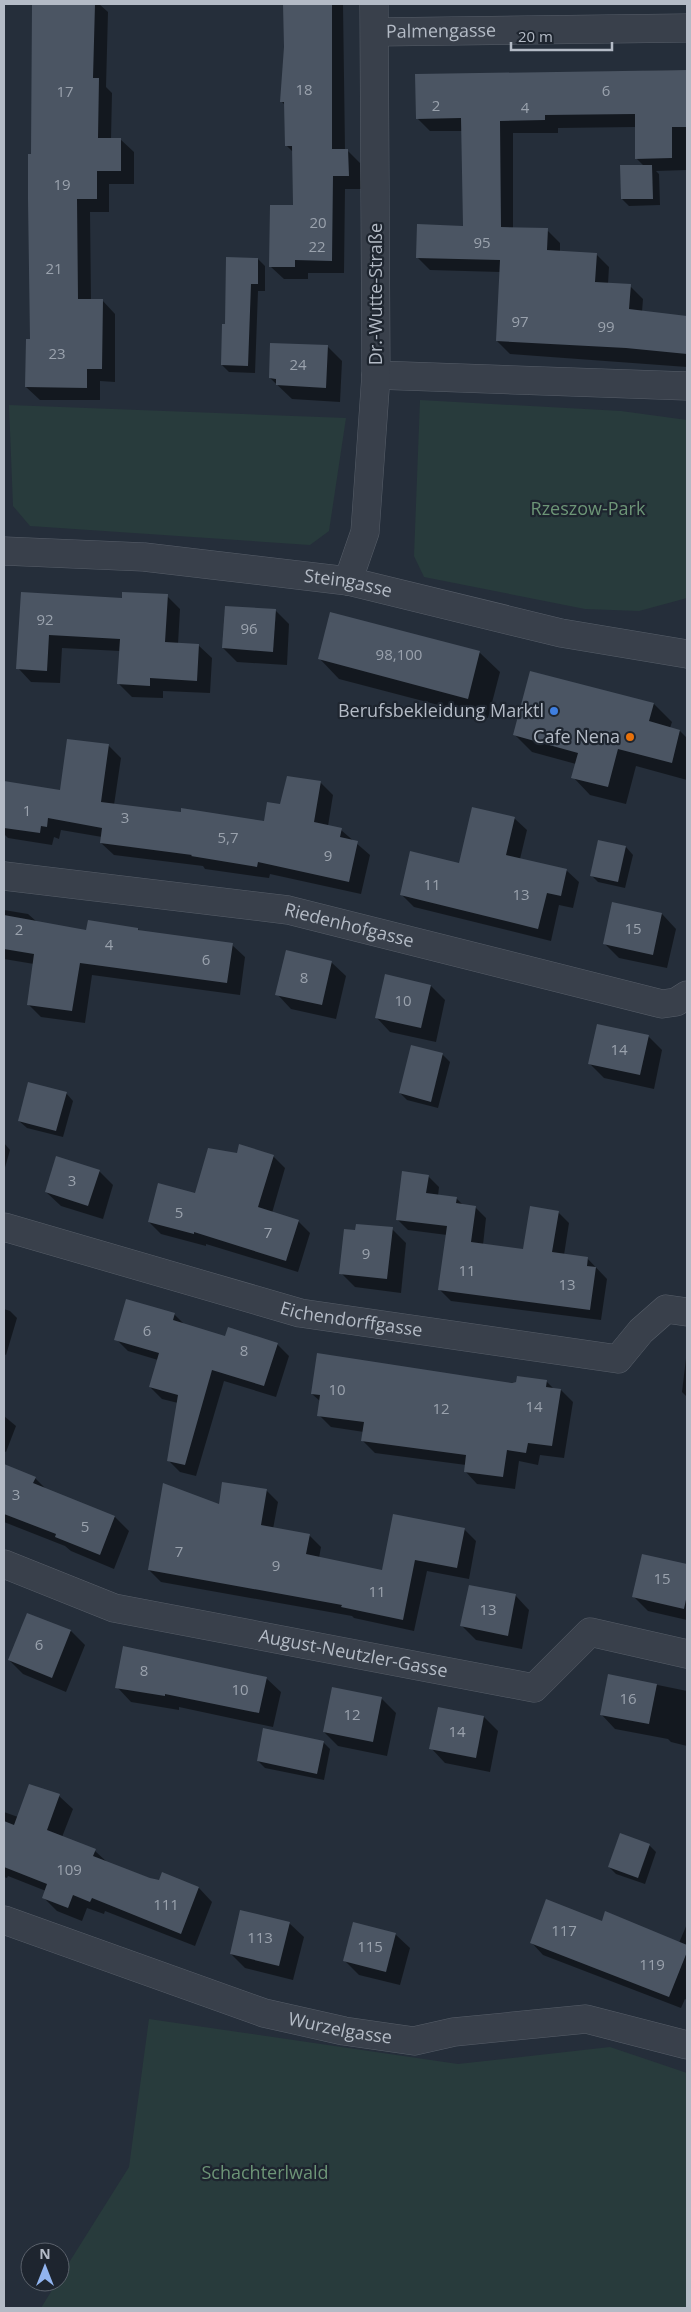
<svg xmlns="http://www.w3.org/2000/svg" width="691" height="2312" font-family="'Open Sans',sans-serif">
<style>
.green{fill:#283b3c}
.shadow{fill:#0007}
.building{fill:#4b5563}
.lines{fill:none;stroke-linecap:round;stroke-linejoin:round}
.street-casing{stroke:#575e69;stroke-width:29}
.street{stroke:#39404b;stroke-width:28}
.shop-dot{fill:#3f7fe0;stroke:#1e252f;stroke-width:2}
.food-dot{fill:#e8710a;stroke:#1e252f;stroke-width:2}
.labels{text-anchor:middle;stroke-width:4.5;stroke-linejoin:round;paint-order:stroke}
.number-label{font-size:15px;fill:#9aa2ad}
.street-label{font-size:18px;fill:#b4bbc6;stroke:#1e252f}
.park-label{font-size:18px;fill:#6d9577;stroke:#1e252f}
.poi-label{font-size:18px;fill:#b4bbc6;stroke:#1e252f;text-anchor:end}
</style>
<rect width="100%" height="100%" fill="#252e3a"/>
<!-- green -->
<g class="green">
<path d="M 420,400 L 621,411 L 687,420 L 687,598 L 639,611 L 585,609 L 424,577 L 414,556 Z"/>
<path d="M 9,405 L 346,418 L 329,531 L 310,545 L 30,526 L 13,506 Z"/>
<path d="M 149,2019 L 458,2064 L 610,2047 L 687,2073 L 687,2308 L 41,2308 L 57,2282 L 60,2282 L 60,2277 L 129,2167 Z"/>
</g>
<!-- shadow -->
<g class="shadow">
<path d="M 33,4 L 99,4 L 108,12 L 106,87 L 112,93 L 111,139 L 120,139 L 134,152 L 134,184 L 109,184 L 109,212 L 90,212 L 91,300 L 102,300 L 115,314 L 115,382 L 100,381 L 100,400 L 40,400 L 26,387 L 31,340 Z"/>
<path d="M 284,4 L 343,4 L 345,150 L 347,150 L 360,163 L 361,189 L 345,189 L 344,273 L 308,273 L 308,279 L 284,279 L 271,267 L 294,206 L 293,152 L 286,145 L 285,105 L 282,102 L 285,47 Z"/>
<path d="M 430,4 L 495,4 L 431,5 Z"/>
<path d="M 687,70 L 687,170 L 656,171 L 659,174 L 660,205 L 629,206 L 622,199 L 645,167 L 636,158 L 636,127 L 558,128 L 558,133 L 513,133 L 513,229 L 547,230 L 560,243 L 560,252 L 596,254 L 609,267 L 608,284 L 630,286 L 643,299 L 642,312 L 687,317 L 687,367 L 510,354 L 497,341 L 500,272 L 430,270 L 417,257 L 464,227 L 463,131 L 430,131 L 417,118 L 416,76 Z"/>
<path d="M 258,259 L 265,266 L 265,291 L 258,291 L 255,373 L 229,372 L 222,365 L 226,325 Z"/>
<path d="M 327,346 L 342,361 L 340,402 L 292,399 L 270,378 Z"/>
<path d="M 22,593 L 123,599 L 167,596 L 180,609 L 178,644 L 198,645 L 212,658 L 210,693 L 163,691 L 163,698 L 132,697 L 119,684 L 120,651 L 62,648 L 60,683 L 31,682 L 18,668 Z"/>
<path d="M 275,610 L 289,624 L 287,665 L 237,662 L 223,648 Z"/>
<path d="M 479,652 L 500,672 L 488,718 L 339,679 L 319,658 Z"/>
<path d="M 531,672 L 654,704 L 672,722 L 670,728 L 680,731 L 687,738 L 687,780 L 636,766 L 626,804 L 590,795 L 573,777 L 576,764 L 532,752 L 515,735 Z"/>
<path d="M 108,745 L 121,758 L 114,805 L 265,822 L 281,805 L 320,782 L 333,795 L 328,826 L 341,830 L 370,855 L 361,894 L 270,874 L 269,878 L 205,869 L 203,866 L 114,855 L 101,843 L 102,837 L 61,830 L 59,839 L 54,837 L 52,845 L 8,838 L 4,834 L 4,782 L 61,791 Z"/>
<path d="M 514,818 L 527,830 L 520,859 L 566,870 L 579,882 L 573,908 L 559,905 L 551,941 L 414,907 L 401,894 L 460,864 Z"/>
<path d="M 626,847 L 633,855 L 625,888 L 598,882 L 591,875 Z"/>
<path d="M 4,910 L 28,914 L 37,922 L 87,932 L 138,929 L 140,932 L 232,945 L 245,957 L 240,995 L 92,975 L 85,1023 L 41,1017 L 28,1004 L 34,964 L 4,959 Z"/>
<path d="M 662,914 L 676,929 L 667,968 L 619,958 L 605,944 Z"/>
<path d="M 331,962 L 346,976 L 336,1019 L 291,1009 L 277,994 Z"/>
<path d="M 386,976 L 431,986 L 445,1000 L 436,1042 L 390,1032 L 376,1017 Z"/>
<path d="M 648,1036 L 662,1050 L 654,1089 L 604,1078 L 590,1064 Z"/>
<path d="M 412,1047 L 443,1055 L 450,1062 L 438,1108 L 407,1100 L 400,1093 Z"/>
<path d="M 66,1093 L 73,1101 L 63,1137 L 27,1128 L 19,1121 Z"/>
<path d="M 4,1143 L 10,1150 L 4,1171 Z"/>
<path d="M 238,1154 L 273,1156 L 285,1168 L 272,1213 L 298,1221 L 310,1233 L 298,1272 L 206,1244 L 206,1246 L 161,1234 L 149,1222 L 196,1194 Z"/>
<path d="M 99,1171 L 113,1185 L 103,1219 L 61,1206 L 46,1192 Z"/>
<path d="M 428,1176 L 439,1187 L 438,1196 L 456,1198 L 464,1206 L 475,1207 L 486,1218 L 483,1245 L 524,1250 L 558,1212 L 569,1223 L 564,1255 L 587,1258 L 607,1279 L 601,1320 L 451,1301 L 440,1290 L 447,1235 L 408,1230 L 397,1219 Z"/>
<path d="M 392,1229 L 406,1243 L 401,1293 L 355,1287 L 341,1273 L 356,1231 Z"/>
<path d="M 4,1309 L 10,1311 L 17,1318 L 6,1355 L 4,1354 Z"/>
<path d="M 174,1314 L 185,1325 L 225,1338 L 277,1344 L 289,1356 L 276,1397 L 224,1381 L 196,1476 L 180,1472 L 168,1460 L 178,1403 L 162,1399 L 150,1387 L 158,1360 L 128,1351 L 116,1339 Z"/>
<path d="M 687,1350 L 687,1397 L 682,1392 Z"/>
<path d="M 546,1381 L 554,1389 L 561,1390 L 573,1402 L 564,1458 L 540,1455 L 538,1465 L 519,1461 L 515,1489 L 477,1484 L 465,1471 L 466,1465 L 375,1453 L 362,1440 L 364,1432 L 331,1427 L 319,1415 L 321,1402 L 312,1394 Z"/>
<path d="M 4,1416 L 16,1426 L 6,1452 L 4,1451 Z"/>
<path d="M 4,1466 L 35,1478 L 47,1490 L 115,1517 L 129,1531 L 114,1569 L 71,1551 L 65,1546 L 4,1522 Z"/>
<path d="M 266,1490 L 278,1502 L 273,1529 L 309,1535 L 321,1547 L 319,1558 L 383,1571 L 464,1529 L 476,1541 L 469,1579 L 427,1571 L 414,1631 L 354,1618 L 352,1616 L 161,1582 L 149,1570 L 220,1506 Z"/>
<path d="M 643,1555 L 687,1565 L 687,1620 L 648,1611 L 633,1596 Z"/>
<path d="M 515,1595 L 529,1610 L 522,1649 L 476,1640 L 462,1626 Z"/>
<path d="M 28,1614 L 71,1631 L 85,1645 L 66,1692 L 23,1674 L 9,1660 Z"/>
<path d="M 609,1675 L 687,1691 L 687,1746 L 671,1742 L 668,1739 L 615,1729 L 601,1714 Z"/>
<path d="M 266,1678 L 281,1692 L 273,1727 L 179,1707 L 179,1710 L 131,1702 L 117,1687 Z"/>
<path d="M 381,1698 L 396,1713 L 387,1756 L 338,1746 L 324,1732 Z"/>
<path d="M 484,1717 L 498,1731 L 490,1772 L 445,1763 L 431,1748 Z"/>
<path d="M 323,1742 L 330,1749 L 324,1780 L 265,1768 L 258,1761 Z"/>
<path d="M 59,1796 L 73,1809 L 62,1837 L 95,1851 L 108,1863 L 160,1882 L 163,1874 L 199,1888 L 212,1902 L 195,1946 L 105,1911 L 104,1914 L 87,1908 L 82,1921 L 57,1911 L 43,1897 L 46,1891 L 8,1876 L 7,1878 L 4,1877 L 4,1812 L 18,1817 Z"/>
<path d="M 649,1845 L 656,1852 L 645,1884 L 616,1874 L 609,1867 Z"/>
<path d="M 602,1922 L 679,1943 L 687,1924 L 687,2000 L 685,1999 L 681,2008 L 543,1955 L 531,1942 Z"/>
<path d="M 289,1923 L 304,1937 L 293,1980 L 245,1968 L 231,1954 Z"/>
<path d="M 395,1934 L 410,1948 L 400,1985 L 359,1975 L 345,1961 Z"/>
</g>
<!-- building -->
<g class="building">
<path d="M 32,4 L 95,4 L 93,78 L 99,78 L 98,138 L 121,138 L 121,171 L 97,171 L 97,199 L 77,199 L 78,299 L 103,299 L 102,369 L 87,369 L 87,388 L 25,387 L 26,339 L 30,339 L 28,199 L 28,154 L 31,154 Z"/>
<path d="M 283,4 L 332,4 L 332,149 L 348,149 L 349,176 L 333,176 L 332,261 L 295,260 L 295,267 L 269,267 L 270,205 L 293,205 L 292,146 L 285,146 L 284,102 L 280,102 L 284,47 Z"/>
<path d="M 687,70 L 687,127 L 672,127 L 672,158 L 635,159 L 635,114 L 545,115 L 545,120 L 500,121 L 501,227 L 548,228 L 547,250 L 597,253 L 595,282 L 631,284 L 629,309 L 687,316 L 687,354 L 626,348 L 496,341 L 500,260 L 416,258 L 417,224 L 463,226 L 461,118 L 416,119 L 415,74 Z"/>
<path d="M 620,165 L 652,165 L 653,199 L 621,199 Z"/>
<path d="M 226,257 L 258,258 L 258,284 L 251,284 L 248,366 L 221,365 L 222,324 L 225,324 Z"/>
<path d="M 270,343 L 328,345 L 326,388 L 276,385 L 276,379 L 269,378 Z"/>
<path d="M 21,592 L 122,598 L 122,592 L 168,594 L 165,642 L 199,644 L 197,681 L 150,678 L 150,686 L 117,684 L 120,639 L 49,635 L 47,671 L 16,669 Z"/>
<path d="M 225,606 L 276,609 L 273,652 L 222,648 Z"/>
<path d="M 330,612 L 480,651 L 468,699 L 318,659 Z"/>
<path d="M 530,671 L 654,703 L 649,721 L 680,730 L 672,763 L 618,749 L 608,787 L 571,778 L 578,753 L 513,735 Z"/>
<path d="M 67,739 L 109,744 L 101,802 L 181,812 L 181,808 L 264,821 L 267,802 L 280,804 L 287,776 L 321,781 L 314,822 L 342,828 L 340,837 L 358,841 L 349,882 L 258,862 L 257,867 L 191,856 L 192,855 L 100,843 L 102,828 L 48,818 L 47,827 L 41,826 L 40,833 L 4,828 L 4,781 L 60,790 Z"/>
<path d="M 472,807 L 515,817 L 506,855 L 567,869 L 561,896 L 547,893 L 538,929 L 400,895 L 410,851 L 459,863 Z"/>
<path d="M 598,840 L 626,846 L 618,882 L 590,876 Z"/>
<path d="M 612,902 L 662,913 L 653,955 L 603,944 Z"/>
<path d="M 4,915 L 86,930 L 88,920 L 138,928 L 138,930 L 233,943 L 227,983 L 80,963 L 72,1011 L 27,1005 L 34,954 L 4,949 Z"/>
<path d="M 286,950 L 332,961 L 322,1005 L 275,995 Z"/>
<path d="M 385,974 L 431,985 L 421,1028 L 375,1018 Z"/>
<path d="M 597,1024 L 649,1035 L 640,1075 L 588,1064 Z"/>
<path d="M 411,1045 L 443,1053 L 431,1102 L 399,1093 Z"/>
<path d="M 28,1082 L 67,1092 L 56,1131 L 18,1121 Z"/>
<path d="M 239,1144 L 274,1155 L 258,1207 L 299,1220 L 286,1261 L 194,1232 L 194,1234 L 148,1222 L 158,1183 L 195,1193 L 208,1148 L 237,1153 Z"/>
<path d="M 56,1156 L 100,1170 L 88,1206 L 45,1192 Z"/>
<path d="M 402,1171 L 429,1175 L 426,1193 L 457,1197 L 456,1203 L 476,1206 L 471,1242 L 523,1249 L 530,1206 L 559,1211 L 552,1252 L 588,1257 L 587,1266 L 596,1267 L 590,1310 L 438,1290 L 447,1226 L 396,1220 Z"/>
<path d="M 356,1224 L 393,1227 L 387,1279 L 339,1274 L 344,1229 L 355,1230 Z"/>
<path d="M 126,1299 L 175,1313 L 173,1320 L 225,1336 L 228,1327 L 278,1343 L 264,1386 L 212,1370 L 185,1465 L 167,1461 L 178,1395 L 149,1387 L 159,1353 L 114,1340 Z"/>
<path d="M 317,1353 L 512,1383 L 516,1382 L 517,1376 L 547,1380 L 546,1387 L 561,1389 L 552,1446 L 528,1443 L 526,1453 L 507,1450 L 503,1477 L 464,1472 L 466,1455 L 361,1441 L 364,1422 L 317,1416 L 320,1395 L 311,1394 Z"/>
<path d="M 4,1464 L 36,1477 L 33,1483 L 115,1516 L 100,1555 L 55,1537 L 56,1534 L 4,1514 Z"/>
<path d="M 222,1482 L 267,1489 L 261,1525 L 310,1534 L 306,1554 L 382,1570 L 393,1514 L 465,1528 L 457,1568 L 415,1560 L 403,1620 L 341,1607 L 342,1605 L 148,1570 L 163,1483 L 219,1504 Z"/>
<path d="M 642,1554 L 687,1564 L 687,1595 L 684,1609 L 632,1597 Z"/>
<path d="M 469,1585 L 516,1594 L 508,1636 L 460,1626 Z"/>
<path d="M 27,1613 L 71,1630 L 52,1678 L 8,1660 Z"/>
<path d="M 123,1646 L 267,1677 L 259,1713 L 165,1694 L 165,1696 L 115,1688 Z"/>
<path d="M 608,1674 L 657,1684 L 649,1724 L 600,1715 Z"/>
<path d="M 332,1687 L 382,1697 L 373,1742 L 323,1732 Z"/>
<path d="M 438,1707 L 484,1716 L 476,1758 L 429,1749 Z"/>
<path d="M 263,1728 L 324,1741 L 317,1774 L 257,1761 Z"/>
<path d="M 29,1784 L 60,1794 L 47,1830 L 96,1849 L 93,1856 L 150,1878 L 159,1880 L 162,1872 L 199,1887 L 181,1934 L 92,1898 L 90,1902 L 73,1895 L 68,1908 L 42,1898 L 47,1884 L 4,1867 L 4,1821 L 14,1825 Z"/>
<path d="M 620,1833 L 650,1844 L 638,1878 L 608,1867 Z"/>
<path d="M 546,1899 L 602,1921 L 605,1911 L 687,1945 L 687,1952 L 669,1997 L 530,1943 Z"/>
<path d="M 240,1910 L 290,1922 L 279,1966 L 230,1954 Z"/>
<path d="M 353,1922 L 396,1933 L 386,1972 L 343,1961 Z"/>
</g>
<g class="lines">
<!-- street casing -->
<g class="street-casing">
<g id="street">
<path id="s1" d="M 375,32 L 687,28"/>
<path d="M 376,375 L 687,386"/>
<path id="s2" d="M 4,551 L 144,557 L 348,581 L 561,633 L 687,654"/>
<path d="M 348,581 L 365,532 L 376,375 L 374,4"/>
<path id="s3" d="M 4,876 L 288,910 L 662,1004 L 676,1002 L 687,995"/>
<path id="s4" d="M 4,1227 L 300,1313 L 618,1359 L 641,1331 L 666,1309 L 687,1312"/>
<path id="s5" d="M 4,1564 L 114,1608 L 534,1688 L 590,1632 L 687,1654"/>
<path id="s6" d="M 4,1920 L 264,2013 L 344,2031 L 414,2041 L 454,2032 L 586,2019 L 687,2045"/>
</g>
</g>
<!-- street -->
<use href="#street" class="street"/>
</g>
<!-- markers -->
<circle class="shop-dot" cx="554" cy="711" r="5"/>
<circle class="food-dot" cx="630" cy="737" r="5"/>
<g class="labels">
<!-- number labels -->
<g class="number-label">
<text x="304" y="95">18</text>
<text x="606" y="96">6</text>
<text x="65" y="97">17</text>
<text x="436" y="111">2</text>
<text x="525" y="113">4</text>
<text x="62" y="190">19</text>
<text x="318" y="228">20</text>
<text x="482" y="248">95</text>
<text x="317" y="252">22</text>
<text x="54" y="274">21</text>
<text x="520" y="327">97</text>
<text x="606" y="332">99</text>
<text x="57" y="359">23</text>
<text x="298" y="370">24</text>
<text x="45" y="625">92</text>
<text x="249" y="634">96</text>
<text x="399" y="660">98,100</text>
<text x="27" y="816">1</text>
<text x="125" y="823">3</text>
<text x="228" y="843">5,7</text>
<text x="328" y="861">9</text>
<text x="432" y="890">11</text>
<text x="521" y="900">13</text>
<text x="633" y="934">15</text>
<text x="19" y="935">2</text>
<text x="109" y="950">4</text>
<text x="206" y="965">6</text>
<text x="304" y="983">8</text>
<text x="403" y="1006">10</text>
<text x="619" y="1055">14</text>
<text x="72" y="1186">3</text>
<text x="179" y="1218">5</text>
<text x="268" y="1238">7</text>
<text x="366" y="1259">9</text>
<text x="467" y="1276">11</text>
<text x="567" y="1290">13</text>
<text x="147" y="1336">6</text>
<text x="244" y="1356">8</text>
<text x="337" y="1395">10</text>
<text x="534" y="1412">14</text>
<text x="441" y="1414">12</text>
<text x="16" y="1500">3</text>
<text x="85" y="1532">5</text>
<text x="179" y="1557">7</text>
<text x="276" y="1571">9</text>
<text x="662" y="1584">15</text>
<text x="377" y="1597">11</text>
<text x="488" y="1615">13</text>
<text x="39" y="1650">6</text>
<text x="144" y="1676">8</text>
<text x="240" y="1695">10</text>
<text x="628" y="1704">16</text>
<text x="352" y="1720">12</text>
<text x="457" y="1737">14</text>
<text x="69" y="1875">109</text>
<text x="166" y="1910">111</text>
<text x="564" y="1936">117</text>
<text x="260" y="1943">113</text>
<text x="370" y="1952">115</text>
<text x="652" y="1970">119</text>
</g>
<!-- street labels -->
<g class="street-label">
<text dy="6" stroke="none"><textPath href="#s1" startOffset="66">Palmengasse</textPath></text>
<text transform="translate(376 294) rotate(-90)" y="6">Dr.-Wutte-Straße</text>
<text dy="6" stroke="none"><textPath href="#s2" startOffset="346">Steingasse</textPath></text>
<text dy="6" stroke="none"><textPath href="#s3" startOffset="349">Riedenhofgasse</textPath></text>
<text dy="6" stroke="none"><textPath href="#s4" startOffset="360">Eichendorffgasse</textPath></text>
<text dy="6" stroke="none"><textPath href="#s5" startOffset="362">August-Neutzler-Gasse</textPath></text>
<text dy="6" stroke="none"><textPath href="#s6" startOffset="354">Wurzelgasse</textPath></text>
</g>
<!-- park labels -->
<g class="park-label">
<text x="588" y="515">Rzeszow-Park</text>
<text x="265" y="2179">Schachterlwald</text>
</g>
<!-- poi labels -->
<g class="poi-label">
<text x="544" y="717">Berufsbekleidung Marktl</text>
<text x="620" y="743">Cafe Nena</text>
</g>
</g>
<!-- border -->
<rect width="691" height="2312" fill="none" stroke="#b4bbc6" stroke-width="10"/>
<!-- north arrow -->
<g transform="translate(45 2267)"><circle r="24" fill="#1e252f" stroke="#5a616b"/>
<path d="M0-4L9 19L0 12L-9 19Z" fill="#91b4ef"/>
<text y="-8" font-size="14" font-weight="bold" text-anchor="middle" fill="#b4bbc6">N</text>
</g>
<!-- scale -->
<path d="M511 42v8h101v-8" fill="none" stroke="#b4bbc6" stroke-width="2.5"/>
<text x="518" y="42" font-size="15" fill="#b4bbc6" stroke="#1e252f" stroke-width="4" paint-order="stroke">20 m</text>
</svg>
